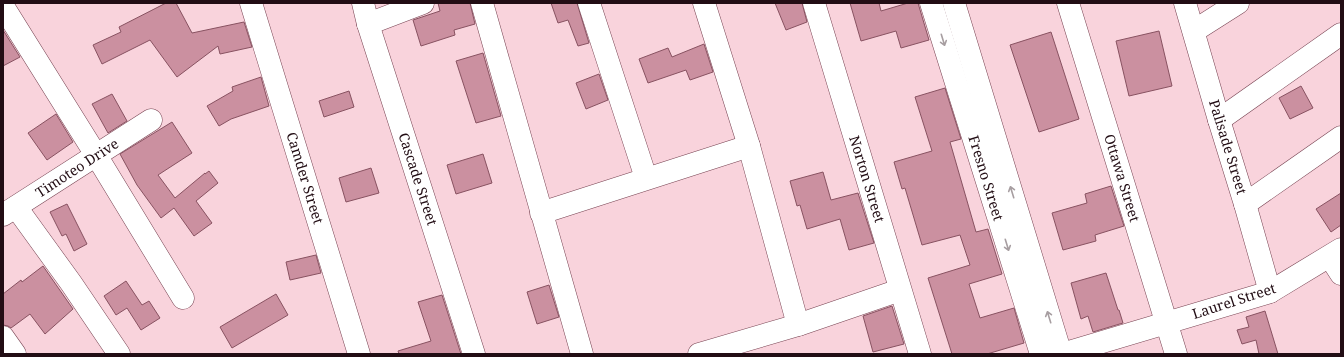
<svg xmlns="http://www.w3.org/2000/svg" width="1344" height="357" font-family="'Noto Serif',serif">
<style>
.building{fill:#cb90a0;stroke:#885261}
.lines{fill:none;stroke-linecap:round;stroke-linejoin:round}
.minor-casing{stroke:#784453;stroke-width:23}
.minor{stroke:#fff;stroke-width:22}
.oneway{stroke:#a79ea1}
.labels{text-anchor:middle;stroke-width:4;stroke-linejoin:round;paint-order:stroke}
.street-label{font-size:14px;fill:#220d14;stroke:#fff}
</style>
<rect width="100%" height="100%" fill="#f9d3dc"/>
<!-- building -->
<g class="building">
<path d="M 166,3 L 176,3 L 192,33 L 244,22 L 252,47 L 220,54 L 218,46 L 177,77 L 150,40 L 102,64 L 93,45 L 121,32 L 119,27 Z"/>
<path d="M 438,3 L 470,3 L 475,24 L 454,30 L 455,35 L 421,46 L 413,20 L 440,11 Z"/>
<path d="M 551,3 L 577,3 L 589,43 L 578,46 L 568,20 L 558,23 Z"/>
<path d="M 775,3 L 802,3 L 807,22 L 786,30 Z"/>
<path d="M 850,3 L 879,3 L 881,11 L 908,3 L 918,3 L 929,40 L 901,48 L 896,31 L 861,41 Z"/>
<path d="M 3,30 L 20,57 L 3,66 Z"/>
<path d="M 1159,31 L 1172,86 L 1129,96 L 1116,41 Z"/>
<path d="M 1051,32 L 1079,119 L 1039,132 L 1010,45 Z"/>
<path d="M 704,44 L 713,72 L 690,80 L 686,70 L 648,83 L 639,59 L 668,48 L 672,57 Z"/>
<path d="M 483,53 L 501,116 L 476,123 L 456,61 Z"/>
<path d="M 599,74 L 608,100 L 586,109 L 576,83 Z"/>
<path d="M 261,77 L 269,106 L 231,119 L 219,126 L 207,106 L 233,91 L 232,87 Z"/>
<path d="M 1301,86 L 1313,108 L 1290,119 L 1279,98 Z"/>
<path d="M 945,88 L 961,139 L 950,142 L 976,232 L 988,229 L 1002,274 L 969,284 L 980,318 L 1014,308 L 1024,343 L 987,354 L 952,354 L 928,278 L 970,265 L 960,235 L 922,245 L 905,188 L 902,189 L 894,162 L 932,151 L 915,97 Z"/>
<path d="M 349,91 L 354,107 L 324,117 L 319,101 Z"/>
<path d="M 112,94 L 127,121 L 108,133 L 92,104 Z"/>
<path d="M 56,114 L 73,142 L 47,160 L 28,133 Z"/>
<path d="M 172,122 L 192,153 L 158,175 L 175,198 L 205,173 L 205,174 L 209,171 L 218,183 L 196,201 L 212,223 L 194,236 L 174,208 L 161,218 L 137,185 L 120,154 Z"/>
<path d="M 483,154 L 492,183 L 456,194 L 447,165 Z"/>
<path d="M 371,168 L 379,193 L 346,202 L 339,178 Z"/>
<path d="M 823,172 L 831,200 L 858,193 L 874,243 L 849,250 L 840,219 L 807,229 L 800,205 L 797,206 L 790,181 Z"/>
<path d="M 1111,186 L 1124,226 L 1095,235 L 1096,241 L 1063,250 L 1052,213 L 1087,203 L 1085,194 Z"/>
<path d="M 1341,193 L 1341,225 L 1331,232 L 1316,209 Z"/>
<path d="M 67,204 L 87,244 L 74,251 L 66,234 L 62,236 L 50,212 Z"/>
<path d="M 316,255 L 321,273 L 290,280 L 286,262 Z"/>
<path d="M 43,266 L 73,309 L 45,334 L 30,314 L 11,328 L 8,326 L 3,325 L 3,294 L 21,280 L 22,282 Z"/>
<path d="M 1106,273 L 1118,310 L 1119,310 L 1123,323 L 1093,332 L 1088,316 L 1081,319 L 1071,283 Z"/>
<path d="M 126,281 L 142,305 L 149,301 L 160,318 L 141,330 L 127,308 L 116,315 L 104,296 Z"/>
<path d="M 549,285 L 559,317 L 537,324 L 527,292 Z"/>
<path d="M 276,294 L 288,315 L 232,348 L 220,327 Z"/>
<path d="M 442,295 L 461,354 L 399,354 L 398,351 L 431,341 L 418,302 Z"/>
<path d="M 892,306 L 904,344 L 873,352 L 863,316 Z"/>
<path d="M 1265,311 L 1278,354 L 1259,354 L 1256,340 L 1242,344 L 1237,330 L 1249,327 L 1246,317 Z"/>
</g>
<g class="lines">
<!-- minor casing -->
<g class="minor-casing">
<g id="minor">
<path d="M 251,3 L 359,354"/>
<path d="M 363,3 L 368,24 L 474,354"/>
<path d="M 482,3 L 582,354"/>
<path d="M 589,3 L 646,178"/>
<path d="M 704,3 L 749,146 L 798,325"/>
<path d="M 814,3 L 920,354"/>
<path d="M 931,3 L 1041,354"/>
<path d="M 954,3 L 1061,354"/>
<path d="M 1068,3 L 1176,354"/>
<path d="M 1185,3 L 1219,120 L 1245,204 L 1270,292"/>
<path d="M 3,6 L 96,155 L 183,298"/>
<path d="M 368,24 L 423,3"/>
<path d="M 1194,31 L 1238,3"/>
<path d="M 1219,120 L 1341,34"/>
<path d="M 1245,204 L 1341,137"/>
<path d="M 16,207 L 71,283 L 119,354"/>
<path d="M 541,213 L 749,146"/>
<path d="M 3,215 L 151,120"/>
<path d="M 1330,257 L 1341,274"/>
<path d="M 3,337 L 15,354"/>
<path d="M 699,354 L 798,325 L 900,290"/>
<path d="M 1062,354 L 1270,292 L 1341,249"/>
</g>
</g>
<!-- minor -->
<use href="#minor" class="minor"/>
</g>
<!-- one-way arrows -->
<defs><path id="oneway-shaft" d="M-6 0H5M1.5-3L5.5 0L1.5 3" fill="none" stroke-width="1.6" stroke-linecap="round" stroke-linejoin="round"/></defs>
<g class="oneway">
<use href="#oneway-shaft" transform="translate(943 40) rotate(73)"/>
<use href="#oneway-shaft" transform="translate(1012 192) rotate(-107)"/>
<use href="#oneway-shaft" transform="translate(1007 245) rotate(73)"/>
<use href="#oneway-shaft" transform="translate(1049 317) rotate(-107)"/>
</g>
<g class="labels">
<!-- street labels -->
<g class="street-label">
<text transform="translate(1228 147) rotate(73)" y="5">Palisade Street</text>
<text transform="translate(77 168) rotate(-33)" y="5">Timoteo Drive</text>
<text transform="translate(305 178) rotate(73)" y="5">Camder Street</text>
<text transform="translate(986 178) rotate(73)" y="5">Fresno Street</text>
<text transform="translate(1122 178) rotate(73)" y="5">Ottawa Street</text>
<text transform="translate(418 179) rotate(72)" y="5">Cascade Street</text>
<text transform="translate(867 179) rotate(73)" y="5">Norton Street</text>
<text transform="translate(1234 301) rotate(-18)" y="5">Laurel Street</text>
</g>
</g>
<!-- border -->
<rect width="1344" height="357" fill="none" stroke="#220d14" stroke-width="8"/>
</svg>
